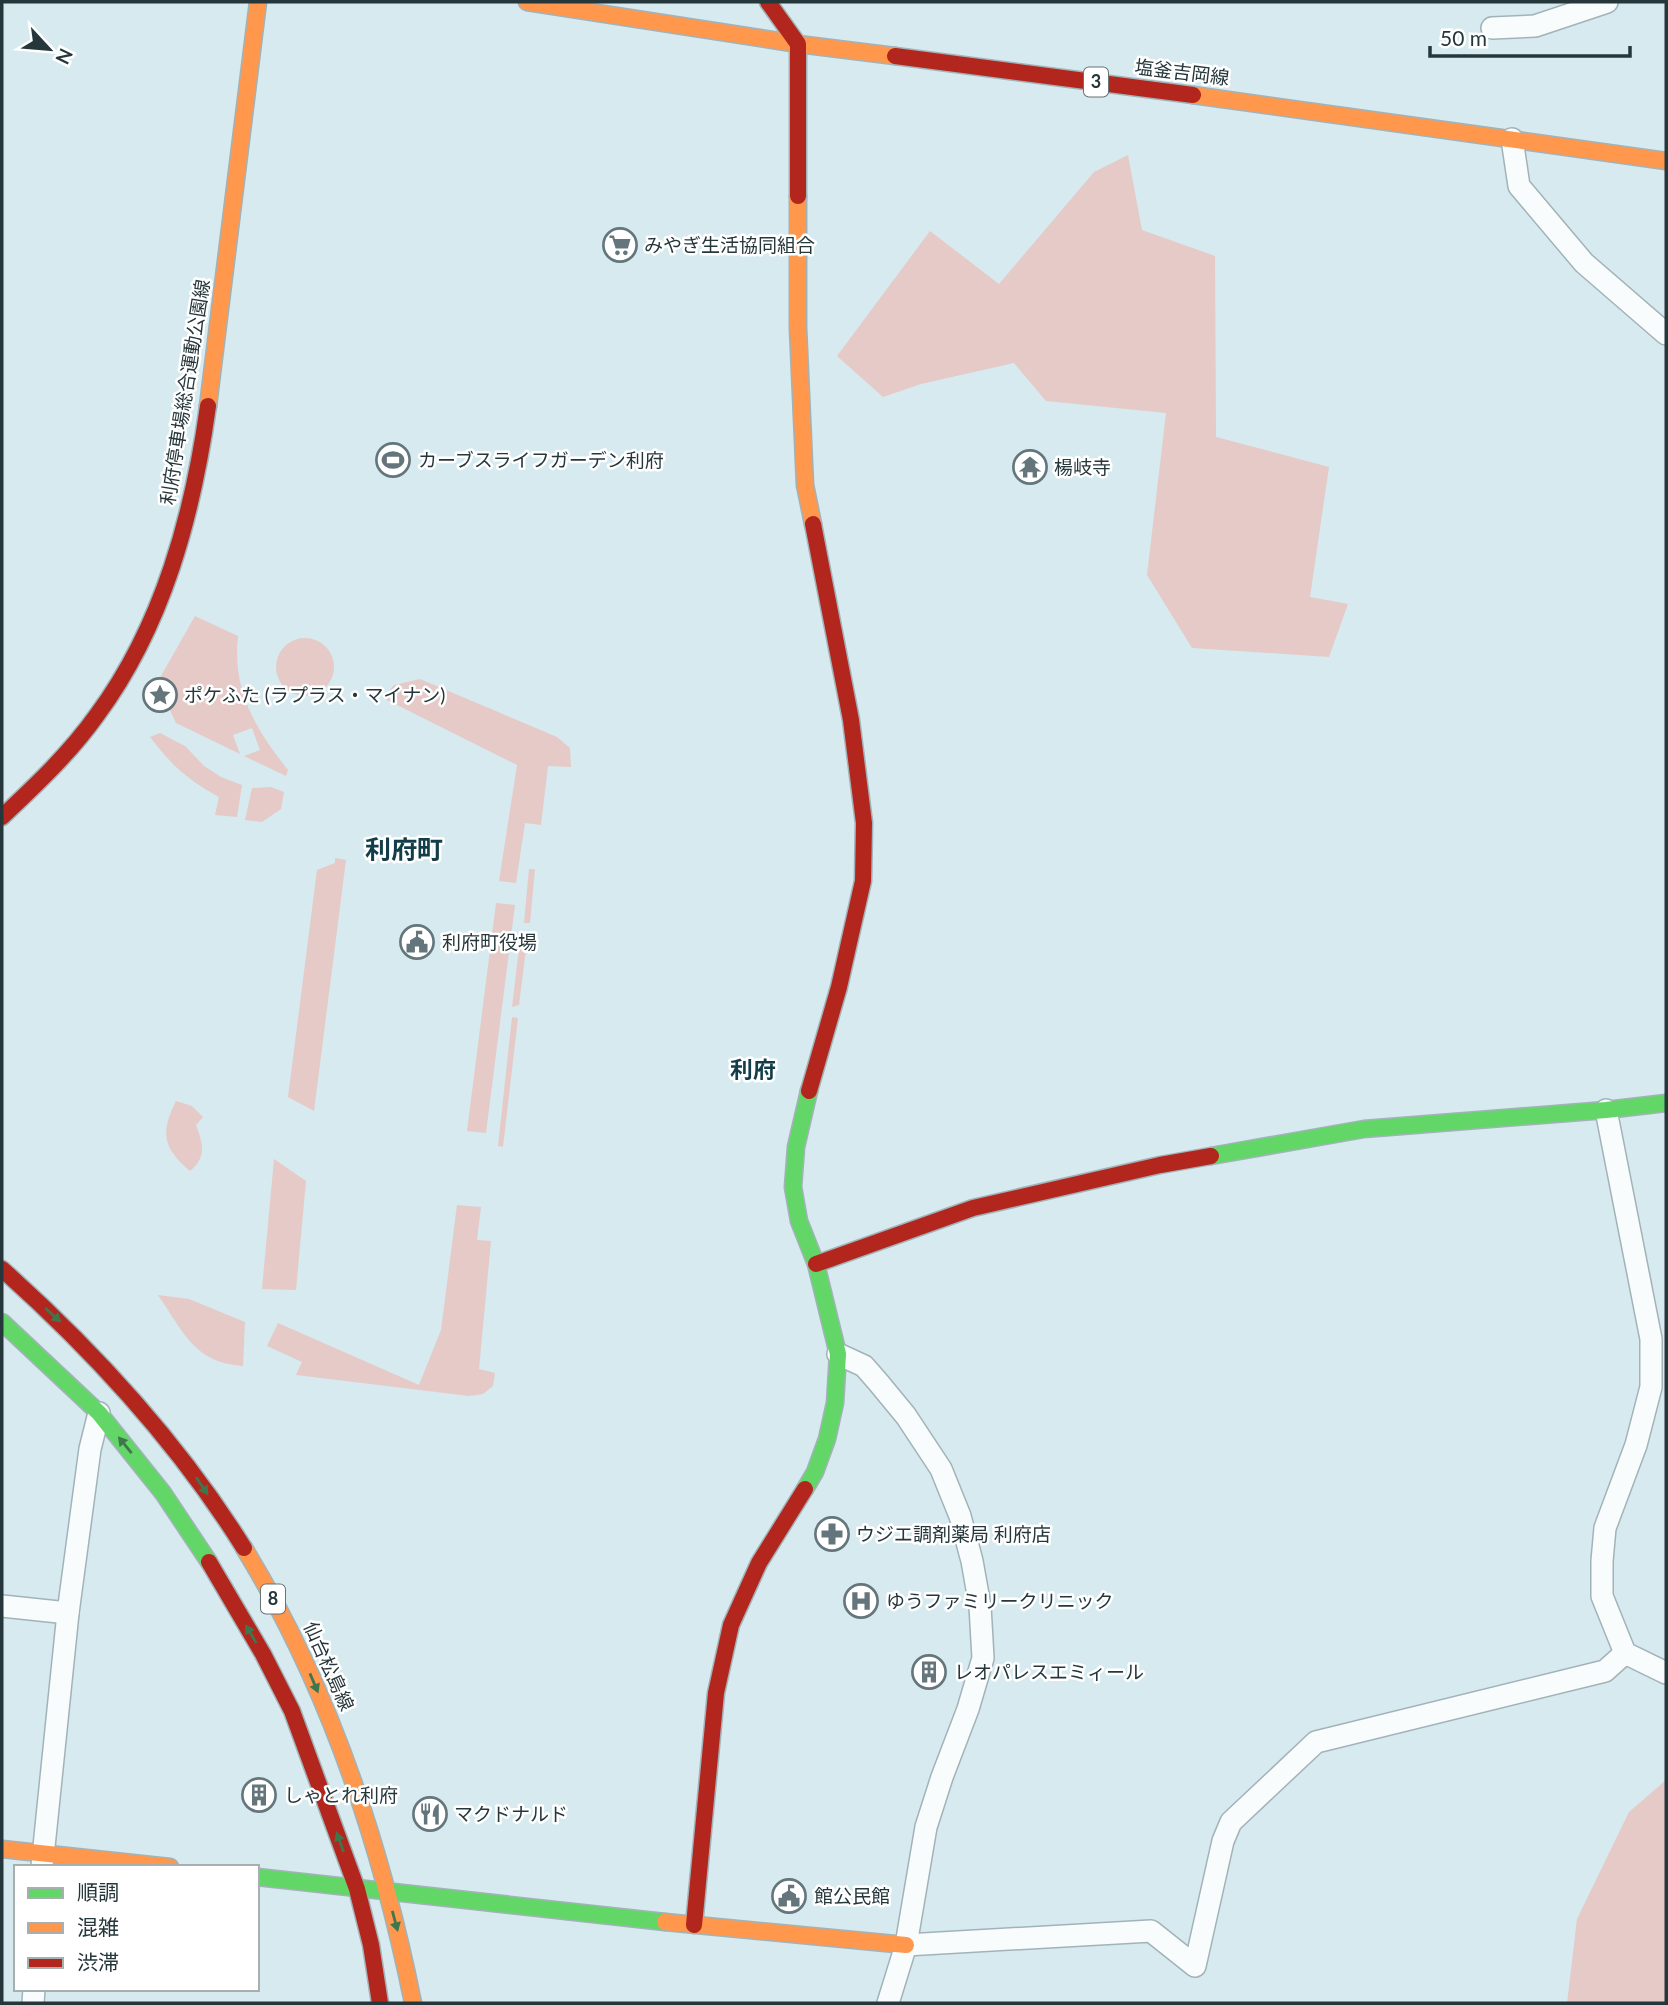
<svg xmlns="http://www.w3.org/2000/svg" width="1668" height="2005" font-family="Lato,'Noto Sans JP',sans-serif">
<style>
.green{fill:#e5cac7}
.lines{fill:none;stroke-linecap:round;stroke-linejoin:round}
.street-casing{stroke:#a2b3b8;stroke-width:24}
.fast-casing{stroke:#a2b3b8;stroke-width:19}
.slow-casing{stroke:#a2b3b8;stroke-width:19}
.jam-casing{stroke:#a2b3b8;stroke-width:19}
.street{stroke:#f9fcfd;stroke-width:21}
.fast{stroke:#63d668;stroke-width:16}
.slow{stroke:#ff974d;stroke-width:16}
.jam{stroke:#b3261e;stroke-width:16}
.oneway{fill:#3e774e}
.labels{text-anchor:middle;stroke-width:5;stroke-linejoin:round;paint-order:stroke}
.shield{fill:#fff;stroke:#677376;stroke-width:2}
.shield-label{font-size:18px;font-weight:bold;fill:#26373c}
.street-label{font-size:19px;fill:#26373c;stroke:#fff}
.poi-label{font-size:19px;fill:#26373c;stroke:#fff;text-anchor:start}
.quarter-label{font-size:23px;font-weight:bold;fill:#133d48;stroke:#fff}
.district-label{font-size:26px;font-weight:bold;fill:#133d48;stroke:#fff}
</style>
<rect width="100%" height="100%" fill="#d6eaf0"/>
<!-- green -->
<g class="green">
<path d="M 1128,155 L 1142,230 L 1215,256 L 1216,437 L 1329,467 L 1310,597 L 1348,604 L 1329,657 L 1192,648 L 1147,575 L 1166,413 L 1046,401 L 1014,363 L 921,384 L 883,397 L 837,356 L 930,231 L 999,284 L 1094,172 Z"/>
<path d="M 195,616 L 238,636 C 232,691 255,728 288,770 L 286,776 L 244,756 L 260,750 L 252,728 L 233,735 L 240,754 L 176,723 L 157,683 Z"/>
<circle cx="305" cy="667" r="29"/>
<path d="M 420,679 L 557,737 L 570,748 L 571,767 L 548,766 L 541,825 L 525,823 L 516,883 L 499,881 L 517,765 L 383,698 L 394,685 Z"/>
<path d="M 160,733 L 185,746 L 204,766 L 221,777 L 242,785 L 237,817 L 215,815 L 219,797 C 188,780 171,765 150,737 Z"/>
<path d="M 271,787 L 284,792 L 281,809 L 262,822 L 245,820 L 252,788 Z"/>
<path d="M 335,858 L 346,860 L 314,1111 L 288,1097 L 317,870 L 335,863 Z"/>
<path d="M 529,869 L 535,869 L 530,923 L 524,923 Z"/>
<path d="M 496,903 L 515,905 L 486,1133 L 467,1131 Z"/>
<path d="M 521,932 L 528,933 L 519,1005 L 512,1007 Z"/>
<path d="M 512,1017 L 518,1018 L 503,1147 L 498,1146 Z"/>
<path d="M 176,1101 L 192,1106 L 203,1117 L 196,1125 C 203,1144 207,1157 190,1171 C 163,1148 160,1133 176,1101 Z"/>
<path d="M 274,1159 L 306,1181 L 296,1290 L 262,1289 Z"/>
<path d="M 457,1205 L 481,1207 L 477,1240 L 491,1241 L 479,1369 L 495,1373 L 493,1386 L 483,1394 L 469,1396 L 296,1375 L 302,1362 L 267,1346 L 278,1323 L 419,1385 L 441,1330 Z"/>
<path d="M 158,1295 L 189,1299 L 245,1322 L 243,1366 C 194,1363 183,1331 158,1295 Z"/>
<path d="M 1666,1780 L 1666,2003 L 1567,2003 L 1577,1919 L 1629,1812 Z"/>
</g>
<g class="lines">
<!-- street casing -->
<g class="street-casing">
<g id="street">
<path d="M 1492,28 L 1535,26 L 1607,2"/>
<path d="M 1512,139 L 1519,186 L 1584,263 L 1666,334"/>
<path d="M 1606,1110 L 1651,1339 L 1651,1387 L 1636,1445 L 1605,1528 L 1602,1561 L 1602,1596 L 1625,1653 L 1666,1673"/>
<path d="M 838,1354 L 864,1366 L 878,1382 L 906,1416 L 941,1469 L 960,1516 L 972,1561 L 980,1606 L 983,1658 L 968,1709 L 942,1777 L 926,1827 L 906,1945 L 888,2003"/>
<path d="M 2,1606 L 68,1613"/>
<path d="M 42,1866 L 68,1613 L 90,1449 L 99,1413"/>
<path d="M 906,1945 L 1151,1931 L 1195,1966 L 1223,1841 L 1231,1822 L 1316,1742 L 1605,1671 L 1625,1653"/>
<path d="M 33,2003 L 34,1989"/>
</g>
</g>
<!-- fast casing -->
<g class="fast-casing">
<g id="fast">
<path d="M 1211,1156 L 1364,1129 L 1606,1110 L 1666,1103"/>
<path d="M 2,1322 L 99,1413 L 163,1493 L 209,1562"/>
<path d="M 805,1489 L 815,1472 L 827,1439 L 835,1403 L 838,1354 L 816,1264 L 799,1221 L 793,1187 L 796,1147 L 809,1091"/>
<path d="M 257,1877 L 665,1922"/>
</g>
</g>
<!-- slow casing -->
<g class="slow-casing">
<g id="slow">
<path d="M 527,2 L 798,44 L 895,56"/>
<path d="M 1193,95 L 1666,161"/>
<path d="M 798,196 L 798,328 L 805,485 L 813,524"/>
<path d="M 208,406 L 258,2"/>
<path d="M 244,1548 C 329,1687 381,1844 413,2003"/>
<path d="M 2,1849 L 170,1867"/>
<path d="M 665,1922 L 906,1945"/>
</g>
</g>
<!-- jam casing -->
<g class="jam-casing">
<g id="jam">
<path d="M 768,2 L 798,44 L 798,196"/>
<path d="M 895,56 L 1193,95"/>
<path d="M 2,817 C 36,785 70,753 97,715 C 163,626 193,514 208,406"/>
<path d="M 809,1091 L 839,987 L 863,881 L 864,823 L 851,720 L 813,524"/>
<path d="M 816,1264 L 973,1208 L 1160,1165 L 1211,1156"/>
<path d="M 2,1269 C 95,1352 178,1442 244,1548"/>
<path d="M 209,1562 L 263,1654 L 292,1711 L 357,1889 L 371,1945 L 380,2003"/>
<path d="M 694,1925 L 716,1693 L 731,1625 L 759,1563 L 805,1489"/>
</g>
</g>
<!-- street -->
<use href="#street" class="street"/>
<!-- fast -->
<use href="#fast" class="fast"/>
<!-- slow -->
<use href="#slow" class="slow"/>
<!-- jam -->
<use href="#jam" class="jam"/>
</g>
<!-- one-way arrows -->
<defs><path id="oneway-solid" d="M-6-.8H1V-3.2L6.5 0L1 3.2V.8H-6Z" transform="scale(1.75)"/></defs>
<g class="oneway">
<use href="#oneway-solid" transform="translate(53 1315) rotate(42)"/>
<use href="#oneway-solid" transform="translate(125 1445) rotate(-129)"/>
<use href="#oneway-solid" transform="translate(202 1486) rotate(56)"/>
<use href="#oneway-solid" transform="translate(251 1634) rotate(-120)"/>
<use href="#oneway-solid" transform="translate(314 1683) rotate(67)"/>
<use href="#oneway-solid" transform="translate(340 1842) rotate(-110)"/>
<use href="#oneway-solid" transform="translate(395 1921) rotate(75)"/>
</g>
<!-- icons -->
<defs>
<g id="supermarket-ring" transform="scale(1.75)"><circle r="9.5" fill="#fff" stroke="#64767b" stroke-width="1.5"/><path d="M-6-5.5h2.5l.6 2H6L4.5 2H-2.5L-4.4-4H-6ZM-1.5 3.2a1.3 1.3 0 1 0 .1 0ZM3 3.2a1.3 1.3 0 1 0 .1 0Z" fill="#64767b"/></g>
<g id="stadium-ring" transform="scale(1.75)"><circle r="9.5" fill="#fff" stroke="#64767b" stroke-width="1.5"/><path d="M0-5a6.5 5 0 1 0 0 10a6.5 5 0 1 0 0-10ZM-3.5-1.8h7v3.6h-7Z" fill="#64767b"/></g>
<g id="temple-ring" transform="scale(1.75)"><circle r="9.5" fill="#fff" stroke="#64767b" stroke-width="1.5"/><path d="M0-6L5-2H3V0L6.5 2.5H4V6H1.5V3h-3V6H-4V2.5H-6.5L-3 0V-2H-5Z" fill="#64767b"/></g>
<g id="sight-ring" transform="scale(1.75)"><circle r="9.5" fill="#fff" stroke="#64767b" stroke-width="1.5"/><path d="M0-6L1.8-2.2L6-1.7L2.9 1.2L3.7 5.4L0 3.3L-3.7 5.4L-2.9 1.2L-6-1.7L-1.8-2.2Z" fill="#64767b"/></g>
<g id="civic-ring" transform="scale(1.75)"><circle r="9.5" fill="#fff" stroke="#64767b" stroke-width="1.5"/><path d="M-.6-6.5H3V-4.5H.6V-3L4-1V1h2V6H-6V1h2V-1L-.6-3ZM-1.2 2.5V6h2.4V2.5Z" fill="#64767b"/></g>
<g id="pharmacy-ring" transform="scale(1.75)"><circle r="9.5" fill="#fff" stroke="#64767b" stroke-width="1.5"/><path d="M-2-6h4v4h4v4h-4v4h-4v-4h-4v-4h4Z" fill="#64767b"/></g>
<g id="hospital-ring" transform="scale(1.75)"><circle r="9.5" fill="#fff" stroke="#64767b" stroke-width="1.5"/><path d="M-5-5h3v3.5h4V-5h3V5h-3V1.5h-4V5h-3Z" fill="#64767b"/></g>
<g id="building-ring" transform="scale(1.75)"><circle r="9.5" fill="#fff" stroke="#64767b" stroke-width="1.5"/><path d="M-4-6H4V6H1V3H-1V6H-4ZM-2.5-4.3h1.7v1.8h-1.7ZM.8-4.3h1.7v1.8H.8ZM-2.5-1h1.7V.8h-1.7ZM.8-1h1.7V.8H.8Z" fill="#64767b"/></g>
<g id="restaurant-ring" transform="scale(1.75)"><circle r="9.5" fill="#fff" stroke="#64767b" stroke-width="1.5"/><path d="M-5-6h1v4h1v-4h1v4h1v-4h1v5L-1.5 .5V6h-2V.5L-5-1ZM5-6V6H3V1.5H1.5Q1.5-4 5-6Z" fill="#64767b"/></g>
</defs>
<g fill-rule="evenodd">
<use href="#supermarket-ring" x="620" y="245"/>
<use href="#stadium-ring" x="393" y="460"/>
<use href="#temple-ring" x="1030" y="467"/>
<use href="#sight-ring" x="160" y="695"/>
<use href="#civic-ring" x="417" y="942"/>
<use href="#pharmacy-ring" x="832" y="1534"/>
<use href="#hospital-ring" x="861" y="1601"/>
<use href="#building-ring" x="929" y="1672"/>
<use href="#building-ring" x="259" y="1795"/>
<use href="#restaurant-ring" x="430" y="1814"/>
<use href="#civic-ring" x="789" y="1896"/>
</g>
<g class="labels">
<!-- shield labels -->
<g class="shield">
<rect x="1084" y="67.5" width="24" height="29" rx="5"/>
<rect x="261" y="1584.5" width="24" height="29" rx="5"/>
</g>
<g class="shield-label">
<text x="1096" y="88">3</text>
<text x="273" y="1605">8</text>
</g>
<!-- street labels -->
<g class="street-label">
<text transform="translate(1182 72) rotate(7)" y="7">塩釜吉岡線</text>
<text transform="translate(185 392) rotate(-81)" y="7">利府停車場総合運動公園線</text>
<text transform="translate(329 1666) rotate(66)" y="7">仙台松島線</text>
</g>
<!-- poi labels -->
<g class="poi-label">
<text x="644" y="252">みやぎ生活協同組合</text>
<text x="418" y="467">カーブスライフガーデン利府</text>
<text x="1054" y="474">楊岐寺</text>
<text x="184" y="702">ポケふた (ラプラス・マイナン)</text>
<text x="442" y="949">利府町役場</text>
<text x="856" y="1541">ウジエ調剤薬局 利府店</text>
<text x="886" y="1608">ゆうファミリークリニック</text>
<text x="954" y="1679">レオパレスエミィール</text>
<text x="284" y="1802">しゃとれ利府</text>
<text x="454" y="1821">マクドナルド</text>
<text x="814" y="1903">館公民館</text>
</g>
<!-- quarter labels -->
<g class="quarter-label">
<text x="753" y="1078">利府</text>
</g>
<!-- district labels -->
<g class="district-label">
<text x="404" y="859">利府町</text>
</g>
</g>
<!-- border -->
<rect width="1668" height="2005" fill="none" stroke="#26373c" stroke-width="7"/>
<!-- legend -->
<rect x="14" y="1865" width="245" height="126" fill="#ffffff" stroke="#a8afb1" stroke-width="2"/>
<rect x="28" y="1888" width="35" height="10" fill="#63d668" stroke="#a8afb1" stroke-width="2"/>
<text x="77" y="1900" font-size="21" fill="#26373c">順調</text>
<rect x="28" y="1923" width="35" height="10" fill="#ff974d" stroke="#a8afb1" stroke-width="2"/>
<text x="77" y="1935" font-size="21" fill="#26373c">混雑</text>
<rect x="28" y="1958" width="35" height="10" fill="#b3261e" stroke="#a8afb1" stroke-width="2"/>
<text x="77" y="1970" font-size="21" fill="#26373c">渋滞</text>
<!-- north arrow -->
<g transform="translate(49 49) rotate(116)" stroke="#ffffff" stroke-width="5" paint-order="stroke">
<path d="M0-5L12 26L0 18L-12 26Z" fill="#26373c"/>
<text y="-10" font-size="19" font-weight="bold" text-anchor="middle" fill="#26373c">N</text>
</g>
<!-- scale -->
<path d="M1430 46v10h200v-10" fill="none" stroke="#26373c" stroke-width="3.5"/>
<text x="1440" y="46" font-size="21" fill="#26373c" stroke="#ffffff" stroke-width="5" paint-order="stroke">50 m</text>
</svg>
